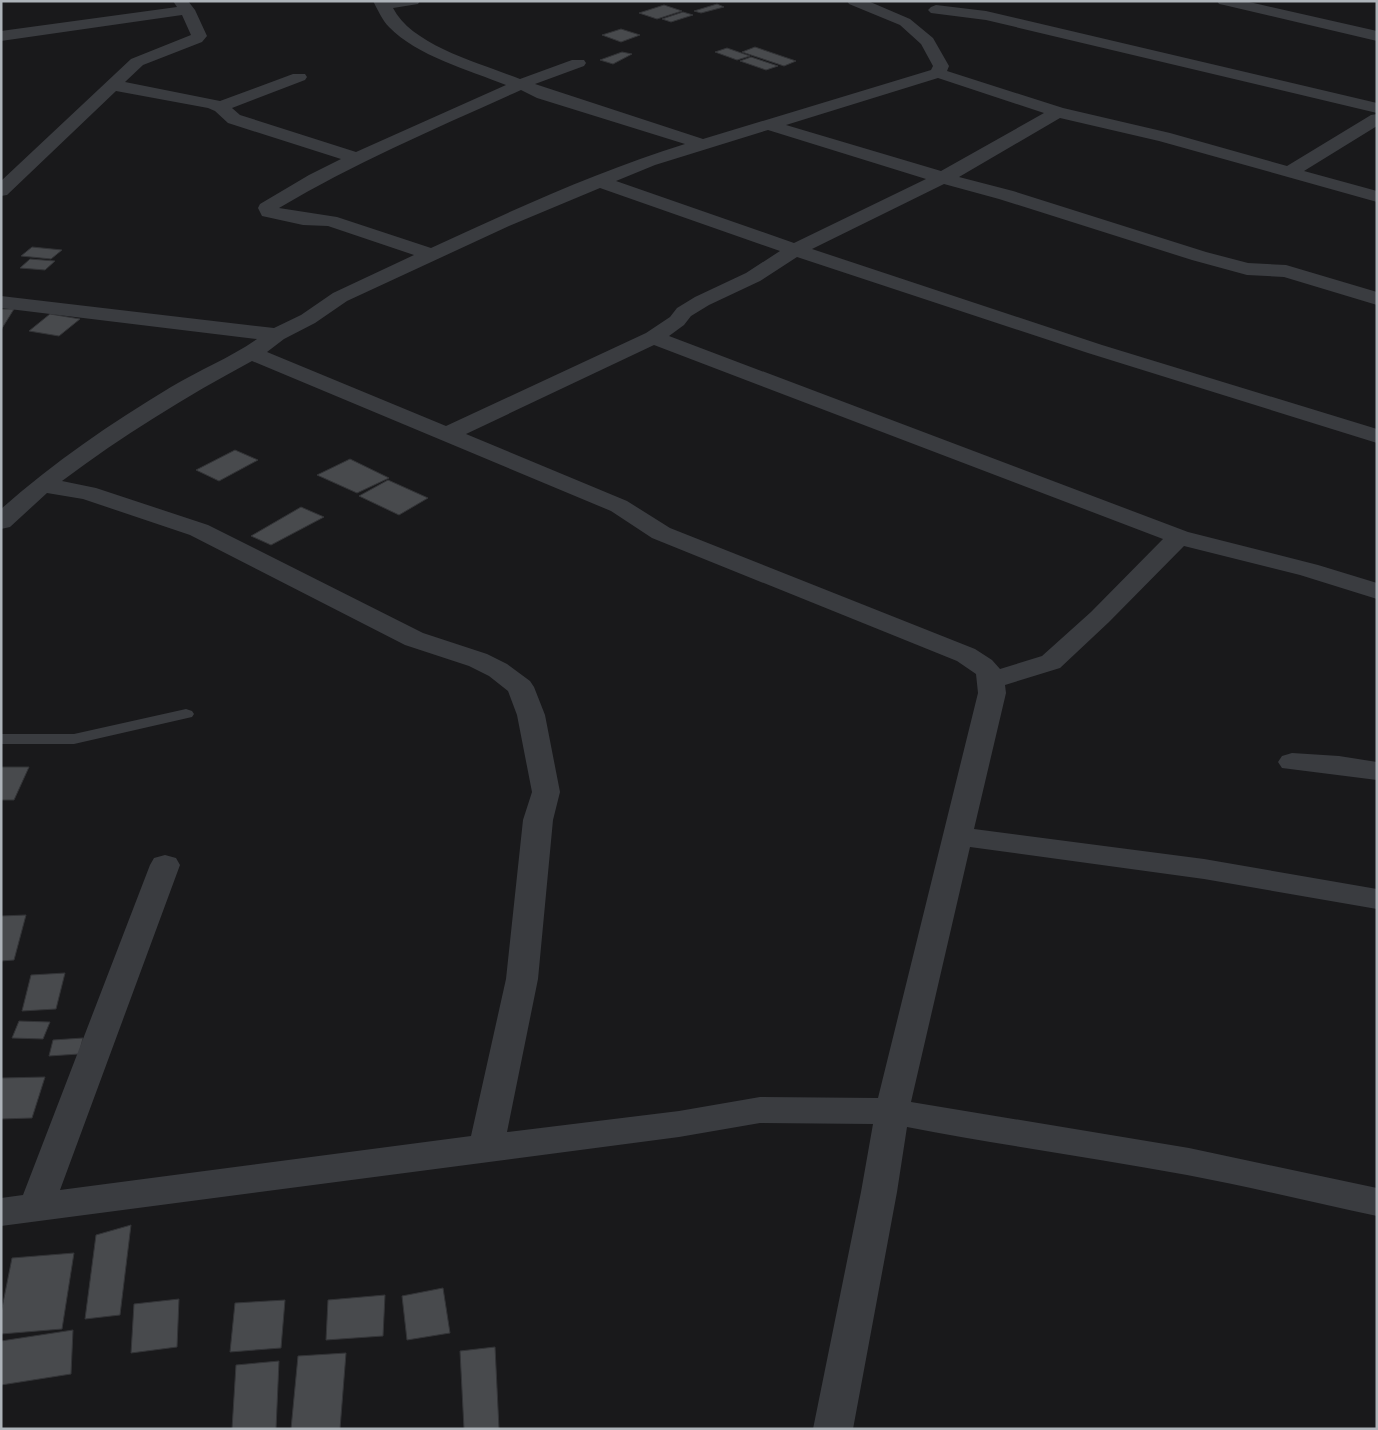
<svg xmlns="http://www.w3.org/2000/svg" width="1378" height="1430" font-family="Raleway,sans-serif">
<style>
.building{fill:#484a4d;stroke:#333437}
.lines{fill:none;stroke-linecap:round;stroke-linejoin:round}
.service{fill:#3a3c40;fill-rule:evenodd}
.minor{fill:#3a3c40;fill-rule:evenodd}
</style>
<rect width="100%" height="100%" fill="#19191b"/>
<!-- building -->
<g class="building">
<path d="M 717,4 L 724,7 L 701,13 L 694,11 Z"/>
<path d="M 664,5 L 682,11 L 657,19 L 639,13 Z"/>
<path d="M 683,12 L 693,15 L 671,22 L 662,19 Z"/>
<path d="M 621,29 L 640,35 L 621,42 L 602,35 Z"/>
<path d="M 755,47 L 796,61 L 784,66 L 742,52 Z"/>
<path d="M 727,48 L 750,56 L 737,60 L 715,52 Z"/>
<path d="M 622,52 L 632,54 L 613,64 L 600,60 Z"/>
<path d="M 751,57 L 778,66 L 766,70 L 740,61 Z"/>
<path d="M 32,247 L 62,250 L 51,259 L 21,256 Z"/>
<path d="M 30,259 L 55,261 L 45,270 L 20,268 Z"/>
<path d="M 1,309 L 14,309 L 1,330 Z"/>
<path d="M 50,314 L 80,319 L 59,336 L 29,331 Z"/>
<path d="M 235,450 L 258,460 L 219,481 L 196,470 Z"/>
<path d="M 350,459 L 389,478 L 357,493 L 317,475 Z"/>
<path d="M 388,480 L 428,498 L 399,515 L 359,496 Z"/>
<path d="M 301,507 L 324,517 L 271,545 L 251,536 Z"/>
<path d="M 1,767 L 29,767 L 14,800 L 1,800 Z"/>
<path d="M 26,915 L 14,960 L 1,961 L 1,916 Z"/>
<path d="M 65,973 L 56,1009 L 22,1011 L 31,975 Z"/>
<path d="M 19,1021 L 50,1022 L 43,1039 L 12,1038 Z"/>
<path d="M 83,1038 L 79,1054 L 49,1056 L 53,1040 Z"/>
<path d="M 45,1077 L 32,1118 L 1,1119 L 1,1078 Z"/>
<path d="M 131,1225 L 120,1315 L 85,1319 L 96,1235 Z"/>
<path d="M 74,1253 L 62,1329 L 1,1334 L 1,1313 L 12,1258 Z"/>
<path d="M 443,1288 L 450,1333 L 407,1340 L 402,1296 Z"/>
<path d="M 385,1295 L 383,1336 L 326,1340 L 328,1300 Z"/>
<path d="M 179,1299 L 177,1347 L 131,1353 L 134,1304 Z"/>
<path d="M 285,1300 L 281,1348 L 230,1352 L 235,1303 Z"/>
<path d="M 73,1330 L 71,1374 L 1,1385 L 1,1341 Z"/>
<path d="M 495,1347 L 499,1429 L 464,1429 L 460,1351 Z"/>
<path d="M 346,1353 L 340,1429 L 291,1429 L 298,1356 Z"/>
<path d="M 279,1361 L 276,1429 L 232,1429 L 236,1365 Z"/>
</g>
<g class="lines">
<!-- service -->
<path class="service" d="M 186,709 L 192,711 L 194,714 L 192,717 L 74,744 L 1,744 L 1,734 L 74,734 Z"/>
<!-- minor -->
<g class="minor">
<path d="M 173,1 L 188,1 L 195,10 L 207,36 L 202,42 L 143,65 L 125,82 L 220,101 L 293,74 L 305,74 L 307,77 L 305,80 L 232,108 L 240,115 L 356,152 L 506,85 C 469,70 417,56 389,27 C 382,20 378,10 373,1 L 420,1 L 418,4 L 393,8 C 412,46 483,64 520,79 L 572,60 L 584,60 L 586,63 L 584,66 L 535,84 L 703,139 L 931,70 L 933,66 L 921,44 L 900,25 L 849,4 L 847,1 L 868,1 L 910,19 L 933,38 L 949,66 L 947,71 L 1063,108 L 1170,133 L 1287,166 L 1371,115 L 1377,114 L 1377,126 L 1304,171 L 1377,191 L 1377,202 L 1159,141 L 1060,118 L 959,177 L 1013,191 L 1206,252 L 1248,263 L 1286,265 L 1377,292 L 1377,305 L 1284,277 L 1247,275 L 1192,260 L 999,199 L 944,184 L 812,249 L 1102,345 L 1377,429 L 1377,443 L 1088,353 L 797,257 L 760,281 L 709,305 L 691,316 L 684,325 L 669,336 L 1188,532 L 1318,565 L 1377,583 L 1377,599 L 1300,575 L 1184,546 L 1109,622 L 1060,668 L 1005,685 L 1006,693 L 974,829 L 1204,859 L 1377,889 L 1377,909 L 1204,879 L 970,847 L 911,1102 L 1189,1148 L 1377,1188 L 1377,1216 C 1314,1203 1251,1187 1187,1175 C 1094,1158 1000,1145 907,1127 L 897,1192 L 853,1429 L 813,1429 L 861,1192 L 873,1124 L 760,1123 L 679,1137 L 1,1226 L 1,1198 L 23,1195 L 150,865 L 154,858 L 165,855 L 176,858 L 180,865 L 60,1190 L 471,1136 L 506,979 L 523,820 L 532,792 L 517,715 L 508,691 L 489,676 L 469,666 L 405,645 L 190,535 L 83,499 L 47,493 L 10,527 L 1,529 L 1,509 C 54,462 111,423 171,387 C 199,370 230,358 257,339 L 1,308 L 1,296 L 274,328 L 301,315 L 333,293 L 414,255 L 328,226 L 303,225 L 262,216 L 258,208 L 260,204 L 309,175 L 341,159 L 228,123 L 215,111 L 208,108 L 116,91 L 7,195 L 1,196 L 1,181 L 131,59 L 191,35 L 182,15 L 1,41 L 1,31 L 177,7 ZM 938,78 L 1044,113 L 941,171 L 786,125 ZM 521,90 L 537,98 L 685,144 C 598,171 513,210 431,248 L 337,217 L 279,208 C 356,162 439,127 521,90 ZM 768,130 L 926,179 L 794,243 L 616,181 L 655,165 ZM 600,188 L 780,251 L 746,273 L 695,297 L 677,308 L 670,317 L 646,333 L 446,426 L 267,352 L 284,339 L 315,323 L 347,301 L 509,226 ZM 654,345 L 1163,539 L 1091,612 L 1042,656 L 1000,669 L 992,660 L 975,649 L 670,528 L 627,501 L 466,434 ZM 252,361 L 611,511 L 652,538 L 957,661 L 976,674 L 978,693 L 878,1098 L 760,1097 L 679,1111 L 507,1132 L 538,979 L 553,820 L 560,792 L 545,715 L 534,687 L 530,681 L 507,664 L 487,654 L 423,633 L 208,525 L 96,488 L 62,481 C 122,436 185,397 252,361 Z"/>
<path d="M 1217,1 L 1245,1 L 1377,31 L 1377,41 L 1224,5 L 1219,4 Z"/>
<path d="M 936,5 L 986,11 L 1377,103 L 1377,113 L 986,20 L 931,13 L 928,10 L 931,7 Z"/>
<path d="M 1292,753 L 1339,756 L 1377,762 L 1377,780 L 1282,768 L 1278,762 L 1282,756 Z"/>
</g>
</g>
<!-- border -->
<rect width="1378" height="1430" fill="none" stroke="#adb3b9" stroke-width="5"/>
</svg>
